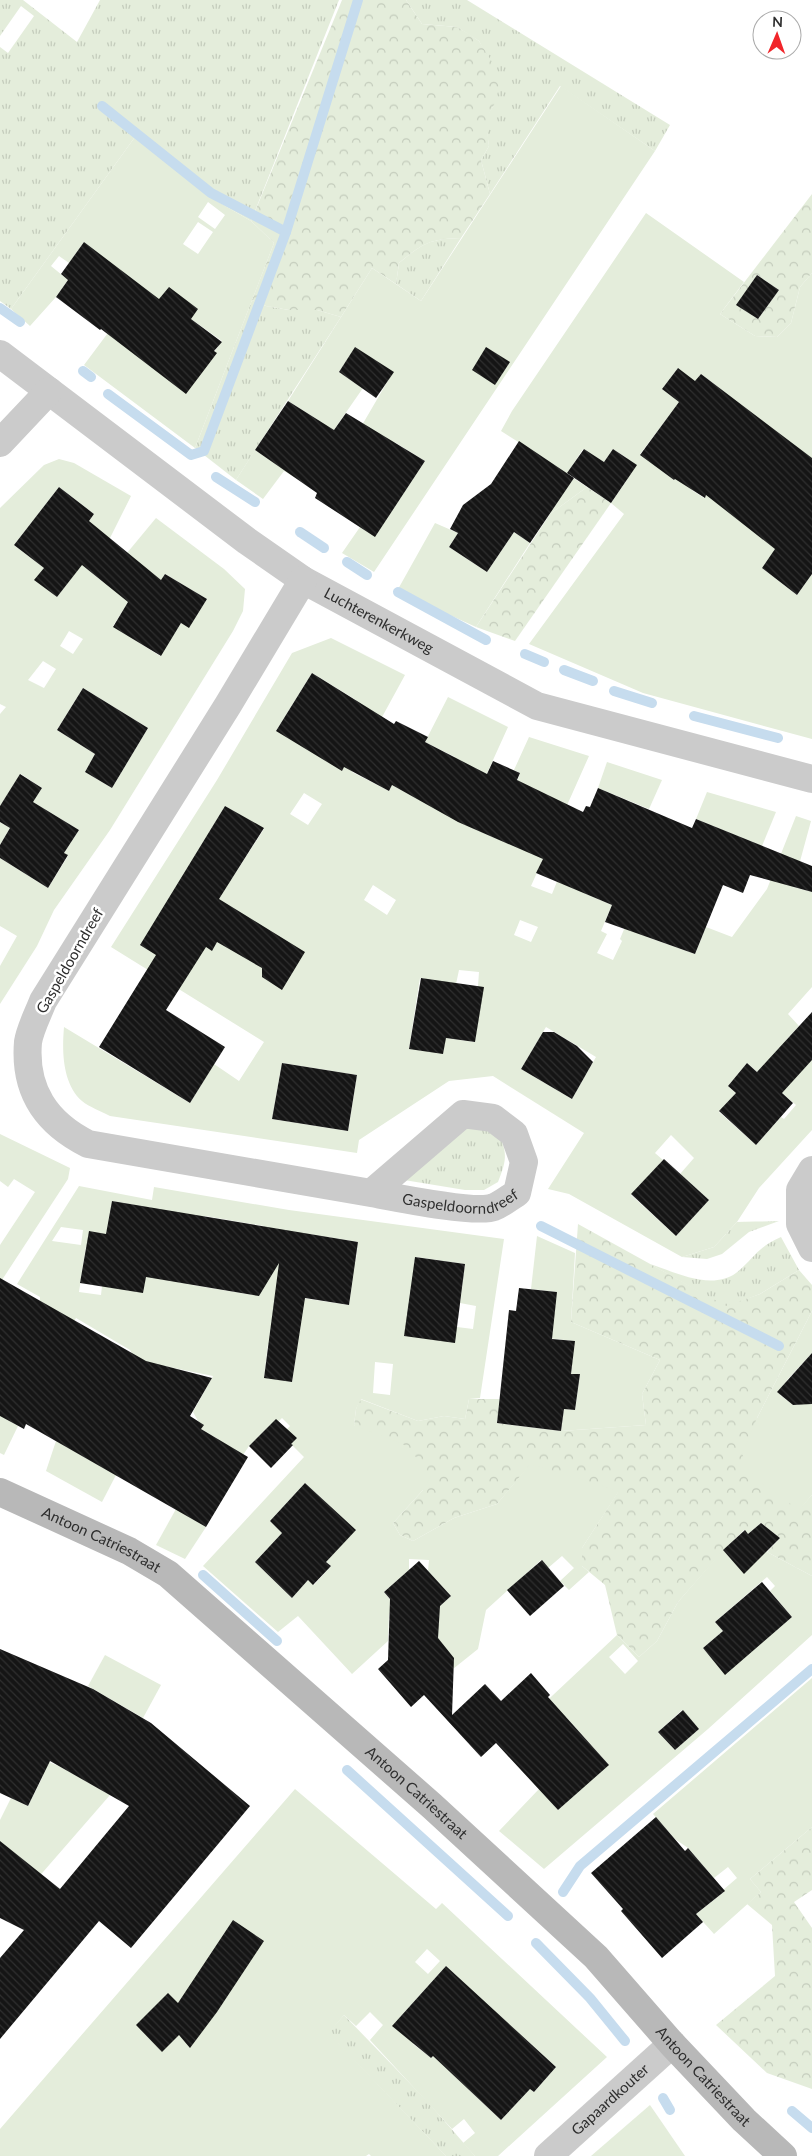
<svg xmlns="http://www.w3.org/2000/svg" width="812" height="2156" font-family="Lato,sans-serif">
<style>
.grass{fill:url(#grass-tufts)}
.forest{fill:url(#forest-crowns);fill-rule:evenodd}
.garden{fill:#e4eddb;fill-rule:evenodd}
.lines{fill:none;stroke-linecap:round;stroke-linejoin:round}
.stream{stroke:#c6dcee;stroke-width:10}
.building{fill:url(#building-back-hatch)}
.minor{stroke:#cbcbcb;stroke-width:28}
.secondary{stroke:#b8b8b8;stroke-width:28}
.labels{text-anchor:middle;stroke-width:5;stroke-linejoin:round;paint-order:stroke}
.street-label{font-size:15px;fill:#2e2e2e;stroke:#fff}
</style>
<defs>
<pattern id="grass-tufts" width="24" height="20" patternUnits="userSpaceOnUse" patternTransform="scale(1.25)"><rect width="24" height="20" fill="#e4eddb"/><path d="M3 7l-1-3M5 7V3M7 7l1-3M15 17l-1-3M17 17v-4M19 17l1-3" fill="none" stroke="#c4ccbc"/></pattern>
<pattern id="forest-crowns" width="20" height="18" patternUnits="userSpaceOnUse" patternTransform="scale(1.25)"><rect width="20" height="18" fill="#e4eddb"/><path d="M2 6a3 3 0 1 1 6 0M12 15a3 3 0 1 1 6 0" fill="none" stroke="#c4ccbc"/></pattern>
<pattern id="building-back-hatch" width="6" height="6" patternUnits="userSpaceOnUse" patternTransform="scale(1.25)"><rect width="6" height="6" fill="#151515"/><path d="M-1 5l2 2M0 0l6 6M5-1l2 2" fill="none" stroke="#2f2f2f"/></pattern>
</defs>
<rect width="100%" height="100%" fill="#fff"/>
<!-- grass -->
<g class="grass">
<path d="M 0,0 L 23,0 L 77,42 L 100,0 L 339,0 L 251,221 L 210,197 L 140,130 L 11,309 L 0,301 L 0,47 L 8,53 L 34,16 L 21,6 L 0,36 Z"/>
<path d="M 406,0 L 467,0 L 670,125 L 655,151 L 560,86 L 490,194 L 481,160 L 489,146 L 485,119 L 494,105 L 487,56 L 479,41 L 457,27 L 422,24 Z"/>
<path d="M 461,238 L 421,301 L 396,284 L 399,263 C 423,243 429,239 461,238 Z"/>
<path d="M 252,300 L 266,306 L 289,310 L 317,310 L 341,317 L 236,480 L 195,448 Z"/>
<path d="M 470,1125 L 499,1134 C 508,1155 506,1161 498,1182 L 484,1190 L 465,1190 L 404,1180 Z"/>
<path d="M 779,1221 L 749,1232 L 722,1254 L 707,1259 L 682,1257 L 714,1247 L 737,1222 Z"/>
<path d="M 781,1237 L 799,1270 L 760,1294 L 726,1307 L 650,1264 C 675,1272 711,1291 736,1273 C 754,1259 757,1247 781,1237 Z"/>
<path d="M 344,2015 L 427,2101 L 475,2156 L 446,2156 L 328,2033 Z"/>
</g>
<!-- forest -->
<g class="forest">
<path d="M 342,0 L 406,0 L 422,24 L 457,27 L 469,34 L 479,41 L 502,78 L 494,105 L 486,119 L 489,146 L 481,160 L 490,194 L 461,238 C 430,239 423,243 399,263 L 396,284 L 372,268 L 341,317 L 317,310 L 289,310 L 266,306 L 252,300 L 274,243 L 251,221 Z"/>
<path d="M 812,194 L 812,273 L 800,287 L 791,323 L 777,337 L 755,336 L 720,314 ZM 757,275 L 779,290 L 758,319 L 737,305 Z"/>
<path d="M 587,487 L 611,503 L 515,641 L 476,627 L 550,514 Z"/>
<path d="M 578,1224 L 726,1306 L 760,1294 L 799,1270 L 812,1285 L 812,1311 L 757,1418 L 799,1509 L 812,1495 L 812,1576 L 767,1552 L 780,1538 L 761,1523 L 748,1534 L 744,1530 L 723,1551 L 678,1602 L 657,1641 L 639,1657 L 617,1635 L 605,1585 L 582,1566 L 582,1548 L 618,1492 L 530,1465 L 497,1504 L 454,1518 L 413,1541 L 400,1535 L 393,1523 L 423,1490 L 354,1425 L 356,1409 L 360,1399 L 418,1421 L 444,1416 L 465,1419 L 469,1399 L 500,1399 L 497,1423 L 561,1431 L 646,1425 L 642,1394 L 660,1360 L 571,1322 Z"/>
<path d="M 812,1827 L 812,1890 L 794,1902 L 812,1928 L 812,2089 L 767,2073 L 716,2025 L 775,1976 L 772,1925 L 747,1904 L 761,1892 L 750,1879 Z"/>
</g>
<!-- garden -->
<g class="garden">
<path d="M 561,86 L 655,151 L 374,572 L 342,553 L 360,527 L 375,536 L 425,461 L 396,443 L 358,432 L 393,372 L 355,348 L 339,372 L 363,388 L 299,480 L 284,471 L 263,499 L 236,480 L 255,450 L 285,470 L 318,420 L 288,401 L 372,268 L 421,301 Z"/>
<path d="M 140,130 L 210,197 L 251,221 L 274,243 L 195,448 L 84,365 L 128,306 L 84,242 L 69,263 L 59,256 L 51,266 L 68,280 L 56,297 L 30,326 L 11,309 ZM 208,202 L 225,215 L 215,229 L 198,217 ZM 198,222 L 213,232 L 198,254 L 183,244 ZM 191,319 L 222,341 L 215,351 L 214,351 Z"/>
<path d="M 646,213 L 744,282 L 720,314 L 755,336 L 777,337 L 791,323 L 800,287 L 812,273 L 812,499 L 762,568 L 797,595 L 812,574 L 812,739 L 643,693 L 529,644 L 624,514 L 611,503 L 627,480 L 617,473 L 627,458 L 613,449 L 604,462 L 583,449 L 567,474 L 587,487 L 550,514 L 532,502 L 547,460 L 501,431 L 512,411 ZM 678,368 L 673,397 L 662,389 ZM 701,374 L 727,394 L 704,498 L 693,491 L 679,474 L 674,480 L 640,454 Z"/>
<path d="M 59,459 L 74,463 L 131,496 L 110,538 L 86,568 L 103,582 L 156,518 L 224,569 L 245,589 L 243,611 L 233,631 L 110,830 L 54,910 L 37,946 L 0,1004 L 0,966 L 17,936 L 0,926 L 0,858 L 48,888 L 68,856 L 64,853 L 79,830 L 11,789 L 0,806 L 0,714 L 6,707 L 0,704 L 0,508 L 44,465 ZM 59,487 L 94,514 L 77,536 L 85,560 L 57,597 L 35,580 L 44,568 L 14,545 ZM 165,574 L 207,599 L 189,627 L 181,623 L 160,656 L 113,626 L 136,590 L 150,598 ZM 69,631 L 83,639 L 73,654 L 60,646 ZM 43,661 L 56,669 L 44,688 L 28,680 ZM 83,688 L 148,728 L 112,788 L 85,772 L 95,754 L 57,730 ZM 21,774 L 42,788 L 33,801 L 12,787 Z"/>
<path d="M 435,523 L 458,533 L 449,547 L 487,572 L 514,532 L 530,543 L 476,627 L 397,591 Z"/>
<path d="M 331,638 L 405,675 L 352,772 L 389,791 L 392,785 L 429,805 L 455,757 L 425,742 L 448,697 L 508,727 L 464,824 L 497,839 L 520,773 L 514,770 L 529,737 L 589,756 L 531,886 L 552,894 L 564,864 L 586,894 L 612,905 L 601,931 L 607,934 L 597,953 L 613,960 L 622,941 L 620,939 L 654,857 L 647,937 L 695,954 L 706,927 L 732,937 L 767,889 L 796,816 L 811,821 L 793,887 L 812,892 L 812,987 L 788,1014 L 799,1026 L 786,1040 L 810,1062 L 812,1060 L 812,1130 L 759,1188 L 737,1222 L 714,1247 L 682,1257 L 569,1194 L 548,1189 L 584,1133 L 493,1076 L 449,1081 L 359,1140 L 357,1153 L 110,1116 C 101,1111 89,1107 82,1101 C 62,1083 62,1051 64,1027 L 190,1103 L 214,1064 L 239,1081 L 264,1042 L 111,947 L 217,780 L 292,653 ZM 312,673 L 356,700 L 276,731 ZM 304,793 L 322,804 L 308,825 L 290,814 ZM 225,806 L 264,829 L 231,880 L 194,858 ZM 373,885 L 396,900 L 387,915 L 364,900 ZM 520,920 L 538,927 L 531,942 L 514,935 ZM 459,970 L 479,972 L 474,1042 L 446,1038 L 409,1049 L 420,978 L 456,984 ZM 546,1027 L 596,1057 L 572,1099 L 521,1069 ZM 282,1063 L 357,1075 L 348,1131 L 272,1119 ZM 747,1063 L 796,1105 L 784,1119 L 781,1117 L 756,1145 L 719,1112 L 736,1093 L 728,1086 ZM 671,1135 L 694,1158 L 680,1174 L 709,1200 L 676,1236 L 631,1195 L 663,1160 L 655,1153 Z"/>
<path d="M 607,762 L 662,780 L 649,809 L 598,788 Z"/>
<path d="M 707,792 L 776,812 L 762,846 L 696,819 Z"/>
<path d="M 0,822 L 10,828 L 0,845 Z"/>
<path d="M 0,1134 L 70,1168 L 68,1179 L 0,1283 L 0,1245 L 35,1192 L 14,1179 L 8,1187 L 0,1181 Z"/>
<path d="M 79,1186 L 152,1200 L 154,1187 L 289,1210 L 504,1239 L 480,1398 L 469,1399 L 465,1419 L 444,1416 L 418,1421 L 361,1399 L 356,1409 L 354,1425 L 407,1446 L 431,1476 L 423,1490 L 393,1523 L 400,1535 L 413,1541 L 454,1518 L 497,1504 L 530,1464 L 619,1491 L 582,1548 L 582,1566 L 589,1572 L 569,1590 L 560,1581 L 574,1568 L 562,1556 L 548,1568 L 541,1560 L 486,1610 L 478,1649 L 453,1669 L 437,1648 L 434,1611 L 451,1596 L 428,1571 L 429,1560 L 409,1559 L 409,1570 L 384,1592 L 396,1607 L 389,1614 L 388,1641 L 352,1674 L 298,1616 L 278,1632 L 203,1566 L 304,1457 L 291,1444 L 287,1429 L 290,1426 L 282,1418 L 274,1426 L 271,1424 L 249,1446 L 237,1464 L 211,1451 L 218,1439 L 201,1429 L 203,1425 L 198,1421 L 193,1412 L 213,1376 L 164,1366 L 151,1388 L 130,1350 L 76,1318 L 60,1346 L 24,1327 L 40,1301 L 40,1297 L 17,1284 ZM 112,1201 L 157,1209 L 102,1286 L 101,1295 L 79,1292 L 86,1246 L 104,1249 ZM 205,1216 L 264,1226 L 253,1295 L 193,1285 ZM 61,1227 L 83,1230 L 81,1245 L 52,1241 ZM 309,1234 L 358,1242 L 356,1260 L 354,1261 L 349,1305 L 295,1297 ZM 416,1257 L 465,1264 L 460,1303 L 476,1306 L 473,1329 L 457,1327 ZM 268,1344 L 297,1348 L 292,1382 L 264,1377 ZM 375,1362 L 393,1364 L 390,1395 L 373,1393 ZM 305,1483 L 355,1530 L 326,1562 L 331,1566 L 314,1585 L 308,1580 L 292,1598 L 255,1562 L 282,1533 L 270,1521 Z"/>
<path d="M 537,1236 L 575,1253 L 571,1322 L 660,1360 L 642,1394 L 646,1425 L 561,1431 L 564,1409 L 575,1410 L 580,1375 L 571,1374 L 574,1341 L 538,1337 L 557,1292 L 531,1289 Z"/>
<path d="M 812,1311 L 812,1353 L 787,1380 L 780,1395 L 793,1405 L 812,1403 L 812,1495 L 799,1510 L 756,1479 L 742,1454 L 757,1418 Z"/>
<path d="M 0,1415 L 18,1426 L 4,1455 L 0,1453 Z"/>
<path d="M 56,1441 L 116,1475 L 102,1502 L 46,1471 Z"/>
<path d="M 176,1509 L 206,1527 L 185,1559 L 156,1545 Z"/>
<path d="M 755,1541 L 767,1552 L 812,1576 L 812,1635 L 708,1729 L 544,1869 L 499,1831 L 539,1789 L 558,1810 L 608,1764 L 566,1717 L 502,1743 L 617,1635 L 639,1657 L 657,1641 L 678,1602 L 723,1550 L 734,1562 ZM 767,1577 L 775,1586 L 770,1591 L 792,1617 L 725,1674 L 703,1648 L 723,1631 L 715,1622 ZM 623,1644 L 638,1661 L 625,1674 L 609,1657 ZM 682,1710 L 699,1729 L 675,1750 L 658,1732 Z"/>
<path d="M 105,1655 L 161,1685 L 143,1718 L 88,1686 Z"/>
<path d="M 812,1678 L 812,1827 L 750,1879 L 761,1892 L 714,1934 L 696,1914 L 724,1892 L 723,1890 L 737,1878 L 728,1867 L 714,1878 L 688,1848 L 675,1839 L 653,1814 Z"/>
<path d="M 34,1756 L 61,1767 L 110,1795 L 23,1895 L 0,1885 L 0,1820 L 11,1798 L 28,1806 L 43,1776 L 27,1767 Z"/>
<path d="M 295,1789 L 436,1909 L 442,1903 L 607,2057 L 498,2156 L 475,2156 L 463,2143 L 475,2133 L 464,2119 L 452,2129 L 370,2040 L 383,2025 L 370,2012 L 356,2026 L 344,2015 L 329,2033 L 446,2156 L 371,2156 L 369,2154 L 366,2156 L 0,2156 L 0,2129 ZM 427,1949 L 440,1961 L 428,1974 L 415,1962 ZM 446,1966 L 483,2001 L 431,2058 L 413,2044 L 420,2035 L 400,2017 ZM 520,2034 L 556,2067 L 534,2092 L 530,2089 L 501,2120 L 469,2090 Z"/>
<path d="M 650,2105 L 685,2156 L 591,2156 Z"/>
</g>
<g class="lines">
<!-- stream -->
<g class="stream">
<path d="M 102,106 L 211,193 L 286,232"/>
<path d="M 0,308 L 20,322"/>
<path d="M 83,371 L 91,377"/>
<path d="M 108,394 L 191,455 L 204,451 L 286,232 L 358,0"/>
<path d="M 216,477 L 255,502"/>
<path d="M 300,532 L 324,548"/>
<path d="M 347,562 L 367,575"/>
<path d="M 398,592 L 486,640"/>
<path d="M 525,654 L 544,662"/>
<path d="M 564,670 L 593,681"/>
<path d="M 614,691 L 652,703"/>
<path d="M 694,716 L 778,738"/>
<path d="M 541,1226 L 779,1346"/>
<path d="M 203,1575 L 277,1641"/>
<path d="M 347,1770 L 508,1916"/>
<path d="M 563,1892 L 580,1866 L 812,1669"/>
<path d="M 536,1943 L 590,1998 L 625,2041"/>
<path d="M 663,2098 L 670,2110"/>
<path d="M 792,2111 L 812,2128"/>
</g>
</g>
<!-- building -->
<g class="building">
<path d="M 84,242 L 159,299 L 169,287 L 198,309 L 191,319 L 222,342 L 214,351 L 217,353 L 186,394 L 101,329 L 100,330 L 56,297 L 68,280 L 61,274 Z"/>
<path d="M 757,275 L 779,290 L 758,319 L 736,305 Z"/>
<path d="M 355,347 L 394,372 L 376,398 L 339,372 Z"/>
<path d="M 486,347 L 510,362 L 495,385 L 472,370 Z"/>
<path d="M 678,368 L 695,381 L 701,374 L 812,458 L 812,574 L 797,595 L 762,568 L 775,549 L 706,495 L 705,498 L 675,479 L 674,480 L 640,455 L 679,402 L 662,389 Z"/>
<path d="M 288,401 L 334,430 L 346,413 L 425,461 L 375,537 L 315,498 L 317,493 L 255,450 Z"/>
<path d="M 519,441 L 574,478 L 530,543 L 514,532 L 487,572 L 449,547 L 458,533 L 450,529 L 463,505 L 491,484 Z"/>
<path d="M 584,449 L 604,462 L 613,449 L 637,465 L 611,503 L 567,473 Z"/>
<path d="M 59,487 L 94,514 L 89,521 L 161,580 L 165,574 L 207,599 L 189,628 L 181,623 L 161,656 L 113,627 L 128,602 L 82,565 L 57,597 L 34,580 L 44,568 L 14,545 Z"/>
<path d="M 312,673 L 394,724 L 396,721 L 428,737 L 425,742 L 487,774 L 493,761 L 520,773 L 517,780 L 583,812 L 586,806 L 590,807 L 598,788 L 692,828 L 696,819 L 812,866 L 812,892 L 750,875 L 743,893 L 723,885 L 695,954 L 605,922 L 612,905 L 536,873 L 543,859 L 458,822 L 392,785 L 389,791 L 344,767 L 342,771 L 276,731 Z"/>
<path d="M 83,688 L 148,728 L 112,788 L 85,772 L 95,754 L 57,730 Z"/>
<path d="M 20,774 L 42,788 L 33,802 L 79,830 L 64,853 L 68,855 L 48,888 L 0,858 L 0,845 L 10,828 L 0,822 L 0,806 Z"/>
<path d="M 225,806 L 264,828 L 219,899 L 305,952 L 282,990 L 262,977 L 262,968 L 217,942 L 212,951 L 206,947 L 166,1010 L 225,1047 L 190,1103 L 99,1047 L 156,955 L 140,945 Z"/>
<path d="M 421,978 L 484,987 L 475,1042 L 446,1038 L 443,1054 L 409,1049 Z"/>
<path d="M 812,1012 L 812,1060 L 782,1093 L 793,1103 L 756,1145 L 719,1111 L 736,1093 L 728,1086 L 747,1063 L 757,1072 Z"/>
<path d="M 543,1032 L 554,1032 L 577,1046 L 593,1062 L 572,1099 L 521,1069 Z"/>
<path d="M 282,1063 L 357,1075 L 348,1131 L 272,1119 Z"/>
<path d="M 664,1159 L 709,1200 L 676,1236 L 631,1194 Z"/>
<path d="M 112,1201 L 358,1242 L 349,1305 L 305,1298 L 292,1382 L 264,1378 L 279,1263 L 259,1296 L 146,1277 L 143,1293 L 80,1283 L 89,1231 L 106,1234 Z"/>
<path d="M 415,1257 L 465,1264 L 455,1343 L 404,1336 Z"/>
<path d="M 0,1278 L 146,1361 L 212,1378 L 190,1416 L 204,1425 L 201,1429 L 248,1457 L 206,1527 L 26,1424 L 24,1429 L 0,1416 Z"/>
<path d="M 519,1288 L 557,1292 L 552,1339 L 575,1341 L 571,1374 L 580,1374 L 575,1410 L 564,1409 L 561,1431 L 497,1423 L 509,1310 L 516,1311 Z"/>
<path d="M 812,1353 L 812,1404 L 793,1405 L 777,1392 Z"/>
<path d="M 276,1419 L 297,1438 L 291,1444 L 293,1445 L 271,1468 L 249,1446 Z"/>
<path d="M 305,1483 L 356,1530 L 326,1562 L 331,1566 L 313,1585 L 308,1580 L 292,1598 L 255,1562 L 282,1533 L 270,1521 Z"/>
<path d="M 761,1523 L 780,1538 L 744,1574 L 723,1550 L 745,1530 L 748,1534 Z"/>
<path d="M 542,1560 L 564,1586 L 530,1616 L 507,1590 Z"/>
<path d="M 419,1561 L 451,1596 L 440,1606 L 438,1638 L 454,1658 L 452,1715 L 485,1684 L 501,1701 L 531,1673 L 550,1695 L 548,1697 L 609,1765 L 558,1810 L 496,1743 L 481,1757 L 424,1695 L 411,1707 L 378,1669 L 388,1660 L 390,1599 L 384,1592 Z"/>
<path d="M 762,1582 L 792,1617 L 725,1675 L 703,1648 L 723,1631 L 715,1622 Z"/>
<path d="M 0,1649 L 93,1689 L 151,1723 L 250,1806 L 131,1948 L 99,1921 L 0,2039 L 0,1958 L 24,1930 L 0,1918 L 0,1841 L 60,1889 L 129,1806 L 50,1761 L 28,1806 L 0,1793 Z"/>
<path d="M 683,1710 L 699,1729 L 675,1750 L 658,1732 Z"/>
<path d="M 656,1817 L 685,1851 L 688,1848 L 725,1891 L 696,1914 L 703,1922 L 662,1958 L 621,1911 L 623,1909 L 591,1873 Z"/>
<path d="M 233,1920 L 264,1941 L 217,2012 L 190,2048 L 179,2035 L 162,2052 L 136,2025 L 168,1993 L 178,2003 Z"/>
<path d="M 446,1966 L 556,2067 L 534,2092 L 530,2089 L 501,2120 L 433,2056 L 431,2058 L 392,2026 Z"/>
</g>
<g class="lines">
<!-- minor -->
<g class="minor">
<path id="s1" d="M 0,354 L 247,541 L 303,580 L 537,706 L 812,779"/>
<path d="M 0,443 L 49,391"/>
<path id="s2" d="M 303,580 L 228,705 L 43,1001 C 38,1014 30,1029 28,1042 C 24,1090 46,1123 88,1144 L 371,1193 C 393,1197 477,1214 494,1207 C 502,1204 510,1197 517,1193 L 524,1162 L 514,1134 L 493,1118 L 463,1114 L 371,1193"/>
<path d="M 812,1170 L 800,1190 L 800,1224 L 812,1248"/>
<path id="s3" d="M 548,2156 L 672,2044"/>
</g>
<!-- secondary -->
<path class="secondary" id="s4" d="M 0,1492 L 129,1551 L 168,1574 L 432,1806 L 596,1957 L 672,2044 L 744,2120 L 783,2156"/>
</g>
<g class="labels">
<!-- street labels -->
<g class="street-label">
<text dy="5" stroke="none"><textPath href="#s1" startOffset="464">Luchterenkerkweg</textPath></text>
<text transform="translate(70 961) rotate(-60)" y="5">Gaspeldoorndreef</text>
<text dy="5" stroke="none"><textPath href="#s2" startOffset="1044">Gaspeldoorndreef</textPath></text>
<text dy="5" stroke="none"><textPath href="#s4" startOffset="112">Antoon Catriestraat</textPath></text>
<text dy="5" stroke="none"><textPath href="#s4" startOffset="518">Antoon Catriestraat</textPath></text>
<text dy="5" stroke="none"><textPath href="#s4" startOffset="922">Antoon Catriestraat</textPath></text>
<text dy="5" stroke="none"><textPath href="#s3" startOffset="84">Gapaardkouter</textPath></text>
</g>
</g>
<!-- north arrow -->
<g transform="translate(777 35) rotate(2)"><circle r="24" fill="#ffffff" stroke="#ababab"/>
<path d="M0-4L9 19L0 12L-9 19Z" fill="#f1252a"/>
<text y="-8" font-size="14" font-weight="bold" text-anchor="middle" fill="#2e2e2e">N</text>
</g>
</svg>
